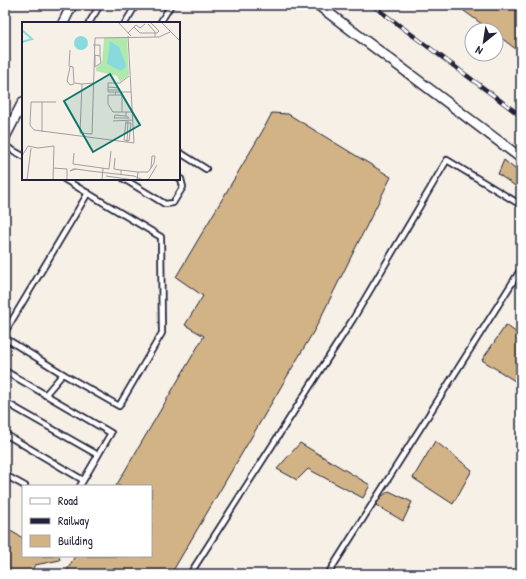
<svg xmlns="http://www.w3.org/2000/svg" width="526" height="579" font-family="'Patrick Hand',sans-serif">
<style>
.building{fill:#d1b385;stroke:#22223b}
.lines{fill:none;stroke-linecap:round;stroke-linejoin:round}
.service-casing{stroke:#22223b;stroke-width:8}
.minor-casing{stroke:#22223b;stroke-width:12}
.service{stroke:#fff;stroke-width:4.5}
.minor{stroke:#fff;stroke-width:9}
.rail-casing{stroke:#22223b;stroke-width:4.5}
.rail{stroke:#fff;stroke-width:3;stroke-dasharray:9;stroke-linecap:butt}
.inset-river{fill:none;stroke:#89dadf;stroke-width:2}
.inset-road{fill:none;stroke:#a19ea2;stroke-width:1}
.view{fill:#0f766e;fill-opacity:0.15;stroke:#0f766e;stroke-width:2}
.inset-edge{fill:none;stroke:#22223b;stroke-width:2}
</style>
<rect width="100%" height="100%" fill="#f6f0e7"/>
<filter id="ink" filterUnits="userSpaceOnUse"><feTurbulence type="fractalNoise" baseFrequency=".025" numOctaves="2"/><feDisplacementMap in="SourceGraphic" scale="8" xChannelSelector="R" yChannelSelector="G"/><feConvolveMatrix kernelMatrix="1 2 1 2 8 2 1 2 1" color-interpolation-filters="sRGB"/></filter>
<g filter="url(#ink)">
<!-- building -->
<g class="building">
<path d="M 456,5 L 521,5 L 521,53 L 496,34 L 496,30 L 490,30 Z"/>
<path d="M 272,113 L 288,114 L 391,177 L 315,329 L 171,574 L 65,574 L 75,556 L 151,556 L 151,486 L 116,486 L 204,336 L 185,325 L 203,296 L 176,277 L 262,132 Z"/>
<path d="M 504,160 L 521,174 L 521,190 L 498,174 Z"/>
<path d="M 506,325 L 521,336 L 521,385 L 482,360 Z"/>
<path d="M 435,441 L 472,470 L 453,504 L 413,478 Z"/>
<path d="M 300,443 L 370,485 L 363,498 L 308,469 L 297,480 L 277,469 Z"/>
<path d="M 389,491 L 412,502 L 403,521 L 376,505 L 381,497 Z"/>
<path d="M 5,528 L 23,538 L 23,556 L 59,556 L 60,560 L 35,565 L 30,574 L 5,574 Z"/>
</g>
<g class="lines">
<!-- service casing -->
<g class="service-casing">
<g id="service">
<path d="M 89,23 L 100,5"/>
<path d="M 125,23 L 136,5"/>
<path d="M 160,23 L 171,5"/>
<path d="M 5,146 L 23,156"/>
<path d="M 179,152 L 206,169"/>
<path d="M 124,179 L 165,204 L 173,203 L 183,187 L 181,179 L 179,178"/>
<path d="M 5,332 L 88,193"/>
<path d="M 5,338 L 63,374"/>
<path d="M 5,371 L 111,433 L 80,486"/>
<path d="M 45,395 L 63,374 L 119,406 L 162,333 L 161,237 L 64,179"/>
<path d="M 5,402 L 98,455"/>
<path d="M 5,434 L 83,480"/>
<path d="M 5,475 L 25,486"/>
<path d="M 190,574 L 353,319 L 447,160 L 521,205"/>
<path d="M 328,574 L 521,269"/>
</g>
</g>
<!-- minor casing -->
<g class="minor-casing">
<g id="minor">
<path d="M 318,5 L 521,158"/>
<path d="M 63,23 L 72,5"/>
<path d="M 5,137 L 23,102"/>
</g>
</g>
<!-- service -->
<use href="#service" class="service"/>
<!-- minor -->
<use href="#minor" class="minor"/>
<!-- rail casing -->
<g class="rail-casing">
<path id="rail" d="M 372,5 L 521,116"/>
</g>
<!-- rail -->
<use href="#rail" class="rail"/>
</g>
</g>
<!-- overview -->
<g transform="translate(22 22)">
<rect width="158" height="158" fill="#f6f0e7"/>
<path d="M 105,15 L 107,53 L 98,60 L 95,54 L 74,49 L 74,46 L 80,41 L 82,16 Z" fill="#b1e9ad"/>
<path d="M52 21a7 7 0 1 1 14 0a7 7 0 1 1-14 0ZM 88,19 L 97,25 L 103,40 L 104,45 L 99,49 L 85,42 Z" fill="#89dadf"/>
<path class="inset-river" d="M 0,8 L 10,17 L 0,20"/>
<path class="inset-road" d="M 96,0 L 109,14M 139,0 L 158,19M 126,2 L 133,10 L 133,15M 112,5 L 118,11 L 135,11 L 137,9 L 128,0M 106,11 L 114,3 L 118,6 L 123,2M 71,23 L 78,23 L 78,34 L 72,33M 48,28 L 47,44 L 51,45 L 52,61 L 60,62M 73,33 L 73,45 L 79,41 L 78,34M 48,45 L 45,59 L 48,63 L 52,62M 107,54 L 98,61 L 86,61 L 86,70 L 109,70M 72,61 L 60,62 L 58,111 L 70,112 L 73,16 L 137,15 L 148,10M 86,65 L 97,66 L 97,68 L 86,68M 94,70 L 93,73 L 86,73 L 86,82 L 91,90 L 110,90M 93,73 L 100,73 L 100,90M 20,80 L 20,110M 34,80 L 9,80 L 8,103 L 12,108 L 112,121 L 106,14M 104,90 L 104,94 L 93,93 L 92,96 L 107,96 L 104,94M 91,99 L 111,98M 104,101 L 109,101 L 107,119 L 102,118 L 104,99M 105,120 L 106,99M 52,131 L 51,142 L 87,147 L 89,129M 0,134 L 6,124 L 16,126 L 32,124 L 31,158M 93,136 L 92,147 L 99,148M 31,146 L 45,147 L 45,158M 54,147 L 48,149 L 51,147 L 54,147 L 68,149 L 112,154 L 121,158M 116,150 L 126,150 L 129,146 L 132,141 L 133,134 L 130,134 L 129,146M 99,152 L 99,148 L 116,150 L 115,158M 84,154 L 112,158M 5,158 L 9,126M 80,158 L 81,146M 126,158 L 135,143"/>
<path class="view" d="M 88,52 L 118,103 L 71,130 L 42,79 Z"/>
<rect width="158" height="158" class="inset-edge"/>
</g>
<!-- margin -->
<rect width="526" height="579" fill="none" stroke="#fff" stroke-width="20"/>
<rect x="10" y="10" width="506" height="559" fill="none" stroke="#22223b" stroke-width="1.5" filter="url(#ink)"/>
<!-- legend -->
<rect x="22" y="485" width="130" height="72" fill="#ffffff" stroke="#a7a7b1"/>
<rect x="30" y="498" width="20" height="6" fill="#ffffff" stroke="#a7a7b1"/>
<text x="58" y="505" font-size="12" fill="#22223b">Road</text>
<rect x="30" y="518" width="20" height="6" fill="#22223b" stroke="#a7a7b1"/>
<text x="58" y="525" font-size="12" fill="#22223b">Railway</text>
<rect x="30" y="535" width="20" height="12" fill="#d1b385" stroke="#a7a7b1"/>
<text x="58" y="545" font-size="12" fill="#22223b">Building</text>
<!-- north arrow -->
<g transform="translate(484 42) rotate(210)"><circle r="19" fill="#ffffff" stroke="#a7a7b1"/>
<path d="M0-3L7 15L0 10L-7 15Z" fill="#22223b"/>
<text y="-6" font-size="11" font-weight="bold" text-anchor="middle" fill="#22223b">N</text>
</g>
</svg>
